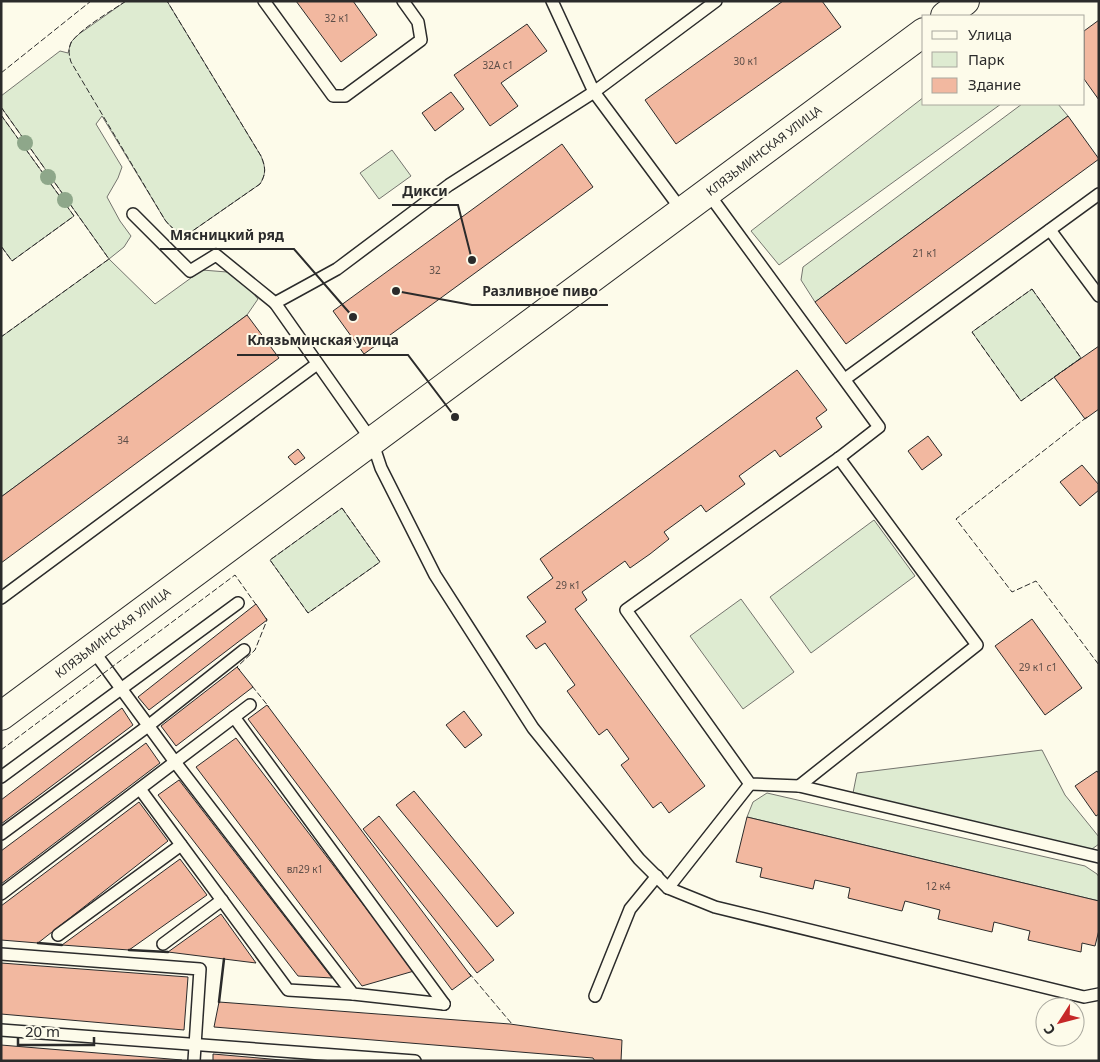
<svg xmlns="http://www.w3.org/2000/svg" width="1100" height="1062" font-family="'Noto Sans',sans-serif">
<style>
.green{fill:#deebd1;stroke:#74746e}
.building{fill:#f2b8a0;stroke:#2b2b2b}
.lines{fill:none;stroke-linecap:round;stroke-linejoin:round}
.service-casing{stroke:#2b2b2b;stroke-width:14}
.tertiary-casing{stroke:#2b2b2b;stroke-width:30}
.service{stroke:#fdfbea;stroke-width:11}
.tertiary{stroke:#fdfbea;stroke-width:28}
.fence{stroke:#2b2b2b;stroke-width:1;stroke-dasharray:6 2.5;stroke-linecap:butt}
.wall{stroke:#2b2b2b;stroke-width:2.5}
.tree{fill:#8ea78a}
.labels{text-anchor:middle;stroke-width:4;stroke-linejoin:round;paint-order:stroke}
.number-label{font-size:10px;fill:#5d4e48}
.street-label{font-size:12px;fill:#2b2b2b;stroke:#fdfbea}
.leader{fill:none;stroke:#2b2b2b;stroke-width:2}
.callout-dot{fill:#2b2b2b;stroke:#fdfbea;stroke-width:2}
.callout-label{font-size:14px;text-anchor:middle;font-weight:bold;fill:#2b2b2b;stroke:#fdfbea;stroke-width:4;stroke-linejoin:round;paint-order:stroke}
</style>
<rect width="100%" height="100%" fill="#fdfbea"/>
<!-- green -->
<g class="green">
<path d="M 126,1 L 167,1 L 261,156 C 266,168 266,174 260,184 L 191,232 C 178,233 173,230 165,220 L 102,116 L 96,124 L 122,167 L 118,178 L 107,197 L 120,221 L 131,236 L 124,247 L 109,259 L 155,304 L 202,270 L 227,272 L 247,286 L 258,299 L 247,315 L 1,497 L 1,337 L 109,259 L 1,107 L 1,96 L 60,51 L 68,53 L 71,42 L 79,34 Z"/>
<path d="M 924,97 L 924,104 L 1001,104 L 779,265 L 751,231 Z"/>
<path d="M 1022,104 L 1058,104 L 1068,116 L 815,302 L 801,280 L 803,267 Z"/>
<path d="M 1,115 L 74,216 L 12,261 L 1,246 Z"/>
<path d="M 392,150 L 411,176 L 379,199 L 360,173 Z"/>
<path d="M 1032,289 L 1081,358 L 1021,401 L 972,332 Z"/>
<path d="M 342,508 L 380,562 L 308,613 L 270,560 Z"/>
<path d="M 874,520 L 915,576 L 811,653 L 770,597 Z"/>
<path d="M 741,599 L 794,672 L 743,709 L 690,636 Z"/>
<path d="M 1042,750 L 1065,795 L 1099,837 L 1099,844 L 1092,849 L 1078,849 L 853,793 L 857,773 Z"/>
<path d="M 767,793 L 1085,866 L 1097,874 L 1099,877 L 1099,901 L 747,817 L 753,802 Z"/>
</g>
<!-- building -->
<g class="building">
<path d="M 296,1 L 353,1 L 377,35 L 341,62 Z"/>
<path d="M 783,1 L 822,1 L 841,27 L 676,144 L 645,100 Z"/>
<path d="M 1099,20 L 1099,100 L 1084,79 L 1084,31 Z"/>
<path d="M 527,24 L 547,51 L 501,83 L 518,106 L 490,126 L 454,75 Z"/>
<path d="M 451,92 L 464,109 L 435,131 L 422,113 Z"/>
<path d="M 1068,116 L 1099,159 L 846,344 L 815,302 Z"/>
<path d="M 562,144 L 593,187 L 364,354 L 333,311 Z"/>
<path d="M 247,315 L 279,358 L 1,563 L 1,497 Z"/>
<path d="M 1099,346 L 1099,409 L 1085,419 L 1054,377 Z"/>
<path d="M 797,370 L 827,410 L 816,418 L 822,427 L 780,457 L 775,450 L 739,476 L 745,484 L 706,512 L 701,505 L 664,532 L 669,539 L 650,554 L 630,568 L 625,561 L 582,592 L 587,600 L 575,609 L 705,786 L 669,813 L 661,802 L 653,808 L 621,765 L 629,759 L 607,729 L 599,735 L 567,691 L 575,685 L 545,643 L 536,649 L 526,636 L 546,622 L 527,597 L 553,578 L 540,559 Z"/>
<path d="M 928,436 L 942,455 L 922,470 L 908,451 Z"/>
<path d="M 298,449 L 305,458 L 295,465 L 288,457 Z"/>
<path d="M 1082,465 L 1099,485 L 1099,490 L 1080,506 L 1060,482 Z"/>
<path d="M 256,604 L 267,620 L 149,710 L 138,697 Z"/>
<path d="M 1032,619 L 1082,688 L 1045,715 L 995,646 Z"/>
<path d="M 237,667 L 253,687 L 176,746 L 161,726 Z"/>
<path d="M 267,705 L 471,976 L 452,990 L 248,719 Z"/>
<path d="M 122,708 L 133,725 L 1,824 L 1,800 Z"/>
<path d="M 464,711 L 482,735 L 465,748 L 446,725 Z"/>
<path d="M 236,738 L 414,971 L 362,986 L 196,767 Z"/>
<path d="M 146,743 L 160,763 L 1,884 L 1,851 Z"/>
<path d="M 1097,771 L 1099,774 L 1099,814 L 1096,816 L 1075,786 Z"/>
<path d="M 179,780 L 332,978 L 298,976 L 158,795 Z"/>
<path d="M 414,791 L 514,913 L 497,927 L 396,805 Z"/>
<path d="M 139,802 L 168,841 L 38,943 L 1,940 L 1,906 Z"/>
<path d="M 379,816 L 494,960 L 477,973 L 363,829 Z"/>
<path d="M 747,817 L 1099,901 L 1099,930 L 1095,946 L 1082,943 L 1081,952 L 1028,940 L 1030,931 L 994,922 L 992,932 L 938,919 L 940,910 L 905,901 L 902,911 L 848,898 L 850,888 L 815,880 L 813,889 L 760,877 L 762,868 L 736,862 Z"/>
<path d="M 180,859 L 207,895 L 129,950 L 62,945 Z"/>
<path d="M 221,914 L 256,963 L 168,952 Z"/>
<path d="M 1,963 L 188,977 L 184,1030 L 1,1014 Z"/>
<path d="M 219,1002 L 510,1024 L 622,1040 L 621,1061 L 595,1061 L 593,1058 L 214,1027 Z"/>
<path d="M 1,1045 L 182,1060 L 182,1061 L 1,1061 Z"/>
<path d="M 213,1054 L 293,1061 L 213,1061 Z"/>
</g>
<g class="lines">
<!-- service casing -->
<g class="service-casing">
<g id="service">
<path d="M 264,1 L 333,96 L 345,96 L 421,40 L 418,22 L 403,1"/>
<path d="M 708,193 L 879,427 L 839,458 L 626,610 L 750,784 L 799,786 L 1099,857"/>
<path d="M 683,212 L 594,92 L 716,1"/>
<path d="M 133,214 L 190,271 L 216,255 L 275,303 L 337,269 L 449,185 L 594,92 L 552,1"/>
<path d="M 1050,230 L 1099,296"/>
<path d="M 275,303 L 372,441 L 381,468 L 435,575 L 533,728 L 639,859 L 668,888 L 715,907 L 1084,997 L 1099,994"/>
<path d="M 845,379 L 1099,194"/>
<path d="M 1,598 L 317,364"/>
<path d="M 92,649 L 175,762 L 353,994 L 444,1004"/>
<path d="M 234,717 L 444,1004"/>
<path d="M 1,777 L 238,603"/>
<path d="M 799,786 L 977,645 L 839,458"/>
<path d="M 140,789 L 288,990 L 353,994"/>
<path d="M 1,834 L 148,726 L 244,650"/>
<path d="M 668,888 L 750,784"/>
<path d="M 1,894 L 250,705"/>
<path d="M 58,935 L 181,845"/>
<path d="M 163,944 L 222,900"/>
<path d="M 1,954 L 200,969 L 194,1061"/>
<path d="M 595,996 L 630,909 L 657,876"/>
<path d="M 1,1030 L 415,1061"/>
</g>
</g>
<!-- tertiary casing -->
<g class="tertiary-casing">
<g id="tertiary">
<path d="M 945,16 L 965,1"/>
<path d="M 1,716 L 924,32"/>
</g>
</g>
<!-- service -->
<use href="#service" class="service"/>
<!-- tertiary -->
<use href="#tertiary" class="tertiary"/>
<!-- fence -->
<g class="fence">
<path d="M 126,1 C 113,10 78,30 71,43 C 68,49 69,56 71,62 L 165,220 C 173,230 178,233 191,232 L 260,184 C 266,174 266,168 261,156 L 167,1"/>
<path d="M 1,73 L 91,1"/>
<path d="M 1,107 L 109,259 L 1,337"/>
<path d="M 1,115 L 74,216 L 12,261 L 1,246"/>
<path d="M 1032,289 L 1081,358 L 1021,401 L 972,332 Z"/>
<path d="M 1087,417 L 956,519 L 1012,592 L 1036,581 L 1099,665"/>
<path d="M 342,508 L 380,562 L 308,613 L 270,560 Z"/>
<path d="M 240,670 L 237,667 L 255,650 L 267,620 L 266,618"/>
<path d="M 252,686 L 269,707"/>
<path d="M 1,750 L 235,575 L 257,606"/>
<path d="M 469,973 L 512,1024"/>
</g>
<!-- wall -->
<g class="wall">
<path d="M 38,943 L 62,945"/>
<path d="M 129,950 L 168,952"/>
<path d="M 219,1002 L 224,959"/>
</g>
</g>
<!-- trees -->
<g class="tree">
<circle cx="25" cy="143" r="8"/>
<circle cx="48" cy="177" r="8"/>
<circle cx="65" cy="200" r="8"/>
</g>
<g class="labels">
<!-- number labels -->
<g class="number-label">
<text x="337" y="22">32 к1</text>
<text x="746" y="65">30 к1</text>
<text x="498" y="69">32А с1</text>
<text x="925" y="257">21 к1</text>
<text x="435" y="274">32</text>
<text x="123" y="444">34</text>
<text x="568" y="589">29 к1</text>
<text x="1038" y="671">29 к1 с1</text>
<text x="305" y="873">вл29 к1</text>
<text x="938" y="890">12 к4</text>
</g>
<!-- street labels -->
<g class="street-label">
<text transform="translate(764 151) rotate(-37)" y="4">КЛЯЗЬМИНСКАЯ УЛИЦА</text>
<text transform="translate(113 633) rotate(-37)" y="4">КЛЯЗЬМИНСКАЯ УЛИЦА</text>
</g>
</g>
<!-- callouts -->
<path class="leader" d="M472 260L458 205H392M353 317L294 249H160M396 291L472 305H608M455 417L408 355H237"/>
<g class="callout-dot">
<circle cx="472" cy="260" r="5"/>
<circle cx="353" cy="317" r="5"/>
<circle cx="396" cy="291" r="5"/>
<circle cx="455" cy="417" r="5"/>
</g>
<g class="callout-label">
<text x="425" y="196">Дикси</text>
<text x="227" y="240">Мясницкий ряд</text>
<text x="540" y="296">Разливное пиво</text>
<text x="323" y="345">Клязьминская улица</text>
</g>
<!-- border -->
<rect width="1100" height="1062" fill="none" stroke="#2b2b2b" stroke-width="5"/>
<!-- legend -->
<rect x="922" y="15" width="162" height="90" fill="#fdfbea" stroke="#a9a89e"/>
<rect x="932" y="31" width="25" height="8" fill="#fdfbea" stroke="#a9a89e"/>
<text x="968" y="40" font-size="15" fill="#2b2b2b">Улица</text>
<rect x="932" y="52" width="25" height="15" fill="#deebd1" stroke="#a9a89e"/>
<text x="968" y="65" font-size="15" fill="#2b2b2b">Парк</text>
<rect x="932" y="78" width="25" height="15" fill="#f2b8a0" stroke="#a9a89e"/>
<text x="968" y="90" font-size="15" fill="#2b2b2b">Здание</text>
<!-- north arrow -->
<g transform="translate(1060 1022) rotate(234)"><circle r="24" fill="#fdfbea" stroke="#a9a89e"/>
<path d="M0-4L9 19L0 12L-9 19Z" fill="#c62828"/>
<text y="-8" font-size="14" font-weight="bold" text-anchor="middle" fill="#2b2b2b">С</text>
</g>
<!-- scale -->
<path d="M18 1037v8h76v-8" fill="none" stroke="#2b2b2b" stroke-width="2.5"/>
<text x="25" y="1037" font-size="15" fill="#2b2b2b" stroke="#fdfbea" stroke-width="4" paint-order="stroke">20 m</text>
</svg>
